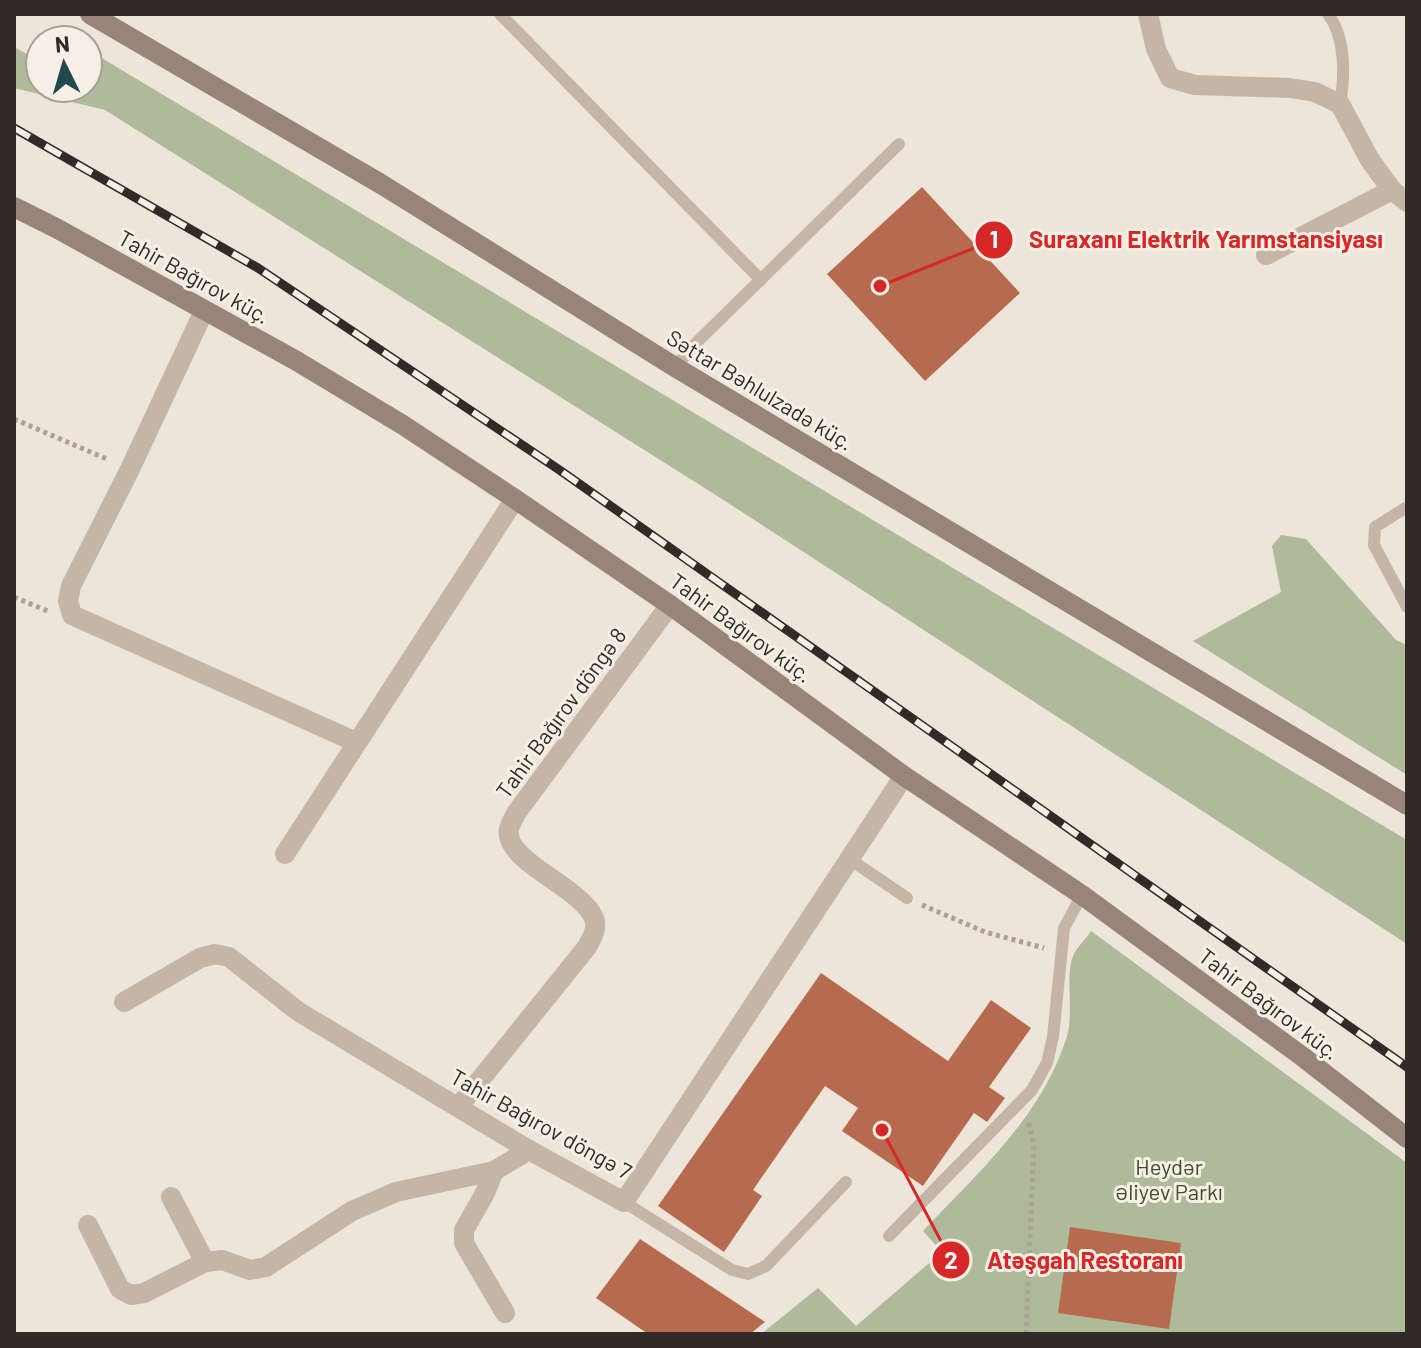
<svg xmlns="http://www.w3.org/2000/svg" width="1421" height="1348" font-family="Barlow,sans-serif">
<style>
.green{fill:#afba9b}
.building{fill:#b76b4e}
.lines{fill:none;stroke-linecap:round;stroke-linejoin:round}
.path{stroke:#af9f92;stroke-width:5;stroke-dasharray:4 4;stroke-linecap:butt}
.lane{stroke:#c4b5a7;stroke-width:12}
.street{stroke:#c4b5a7;stroke-width:20}
.secondary{stroke:#978579;stroke-width:20}
.rail-casing{stroke:#312a27;stroke-width:9}
.rail{stroke:#f6efe5;stroke-width:6;stroke-dasharray:18;stroke-linecap:butt}
.labels{text-anchor:middle;stroke-width:6;stroke-linejoin:round;paint-order:stroke}
.street-label{font-size:22px;fill:#312a27;stroke:#f6efe5}
.park-label{font-size:22px;fill:#404c2d;stroke:#f6efe5}
.leader{fill:none;stroke:#d62828;stroke-width:3}
.callout-dot{fill:#d62828;stroke:#f6efe5;stroke-width:3}
.mark-label{font-size:24px;text-anchor:middle;font-weight:bold;fill:#fff}
.callout-label{font-size:24px;text-anchor:middle;font-weight:bold;fill:#d62828;stroke:#f6efe5;stroke-width:6;stroke-linejoin:round;paint-order:stroke}
</style>
<rect width="100%" height="100%" fill="#ede5d9"/>
<!-- green -->
<g class="green">
<path d="M 14,47 L 40,61 L 40,88 L 88,88 L 88,53 L 90,51 L 1407,840 L 1407,944 L 722,499 L 105,110 L 14,88 Z"/>
<path d="M 1281,535 L 1306,539 L 1396,640 L 1407,645 L 1407,775 L 1193,641 L 1281,592 L 1272,546 Z"/>
<path d="M 1091,931 L 1407,1163 L 1407,1334 L 761,1334 L 818,1288 L 856,1326 L 942,1252 L 923,1231 C 978,1173 1043,1115 1067,1036 C 1074,1013 1065,976 1073,956 C 1076,948 1086,939 1091,931 Z"/>
</g>
<!-- building -->
<g class="building">
<path d="M 922,187 L 1020,293 L 925,381 L 827,274 Z"/>
<path d="M 821,973 L 948,1061 L 991,1000 L 1031,1028 L 989,1087 L 1005,1098 L 987,1122 L 974,1113 L 923,1186 L 842,1131 L 858,1108 L 825,1086 L 753,1190 L 762,1196 L 724,1252 L 658,1206 Z"/>
<path d="M 1070,1227 L 1181,1243 L 1169,1329 L 1058,1313 Z"/>
<path d="M 640,1239 L 765,1322 L 750,1334 L 648,1334 L 596,1298 Z"/>
</g>
<g class="lines">
<!-- path -->
<g class="path">
<path d="M 14,419 L 109,460"/>
<path d="M 14,597 L 50,612"/>
<path d="M 922,905 L 985,932 L 1044,948"/>
<path d="M 1026,1334 L 1034,1145 L 1028,1120"/>
</g>
<!-- lane -->
<g class="lane">
<path d="M 500,14 L 761,280"/>
<path d="M 1328,14 C 1346,38 1345,76 1340,104"/>
<path d="M 675,367 L 697,342 L 899,144"/>
<path d="M 1407,507 L 1375,527 L 1374,545 L 1407,607"/>
<path d="M 848,858 L 907,898"/>
<path d="M 624,1202 L 732,1270 L 748,1274 L 766,1266 L 846,1182"/>
<path d="M 889,1236 L 1032,1090 L 1047,1063 L 1053,1037 L 1064,928 L 1082,895"/>
</g>
<!-- street -->
<g class="street">
<path d="M 1148,14 L 1156,49 L 1170,78 L 1195,85 L 1290,88 L 1315,92 L 1340,104 L 1370,160 L 1392,190 L 1407,202"/>
<path d="M 1266,255 L 1392,190"/>
<path d="M 204,311 L 130,469 L 71,586 L 68,601 L 72,615 L 356,742"/>
<path d="M 285,854 L 515,499"/>
<path d="M 124,1002 L 200,958 L 215,954 L 229,957 L 299,1012 L 529,1150 L 624,1202 L 904,776"/>
<path d="M 459,1106 L 587,947 C 592,938 598,928 594,918 C 582,889 514,865 509,836 C 507,828 513,819 517,812 L 670,605"/>
<path d="M 494,1171 L 485,1193 L 464,1230 L 464,1243 L 505,1313"/>
<path d="M 171,1197 L 205,1262"/>
<path d="M 88,1225 L 120,1289 L 131,1295 L 144,1293 L 205,1262 L 222,1260 L 250,1270 L 266,1267 L 352,1211 L 396,1192 L 494,1171 L 529,1150"/>
</g>
<!-- secondary -->
<g class="secondary">
<path d="M 90,14 L 381,184 L 675,367 L 1407,805"/>
<path d="M 14,207 L 56,228 L 295,360 L 403,425 L 515,499 L 670,605 L 904,776 L 1082,895 L 1303,1057 L 1407,1138"/>
</g>
<!-- rail casing -->
<g class="rail-casing">
<path id="rail" d="M 14,128 L 258,268 L 561,471 L 1407,1067"/>
</g>
<!-- rail -->
<use href="#rail" class="rail"/>
</g>
<g class="labels">
<!-- street labels -->
<g class="street-label">
<text transform="translate(194 277) rotate(29)" y="8">Tahir Bağırov küç.</text>
<text transform="translate(760 390) rotate(31)" y="8">Səttar Bəhlulzadə küç.</text>
<text transform="translate(741 628) rotate(36)" y="8">Tahir Bağırov küç.</text>
<text transform="translate(561 713) rotate(-54)" y="8">Tahir Bağırov döngə 8</text>
<text transform="translate(1269 1004) rotate(37)" y="8">Tahir Bağırov küç.</text>
<text transform="translate(541 1124) rotate(29)" y="8">Tahir Bağırov döngə 7</text>
</g>
<!-- park labels -->
<g class="park-label">
<text x="1169" y="1175">Heydər<tspan x="1169" dy="25">Əliyev Parkı</tspan></text>
</g>
</g>
<!-- callouts -->
<path class="leader" d="M880 286L994 240M882 1130L951 1260"/>
<g class="callout-dot">
<circle cx="880" cy="286" r="8"/>
<circle cx="882" cy="1130" r="8"/>
<circle cx="994" cy="240" r="20"/>
<circle cx="951" cy="1260" r="20"/>
</g>
<g class="mark-label">
<text x="994" y="248">1</text>
<text x="951" y="1269">2</text>
</g>
<g class="callout-label">
<text x="1206" y="248">Suraxanı Elektrik Yarımstansiyası</text>
<text x="1085" y="1269">Atəşgah Restoranı</text>
</g>
<!-- border -->
<rect width="1421" height="1348" fill="none" stroke="#312a27" stroke-width="32"/>
<!-- north arrow -->
<g transform="translate(64 64) rotate(355)"><circle r="38" fill="#f6efe5" stroke="#a7a099" stroke-width="2"/>
<path d="M0-6L14 30L0 20L-14 30Z" fill="#21494d"/>
<text y="-12" font-size="22" font-weight="bold" text-anchor="middle" fill="#312a27">N</text>
</g>
</svg>
